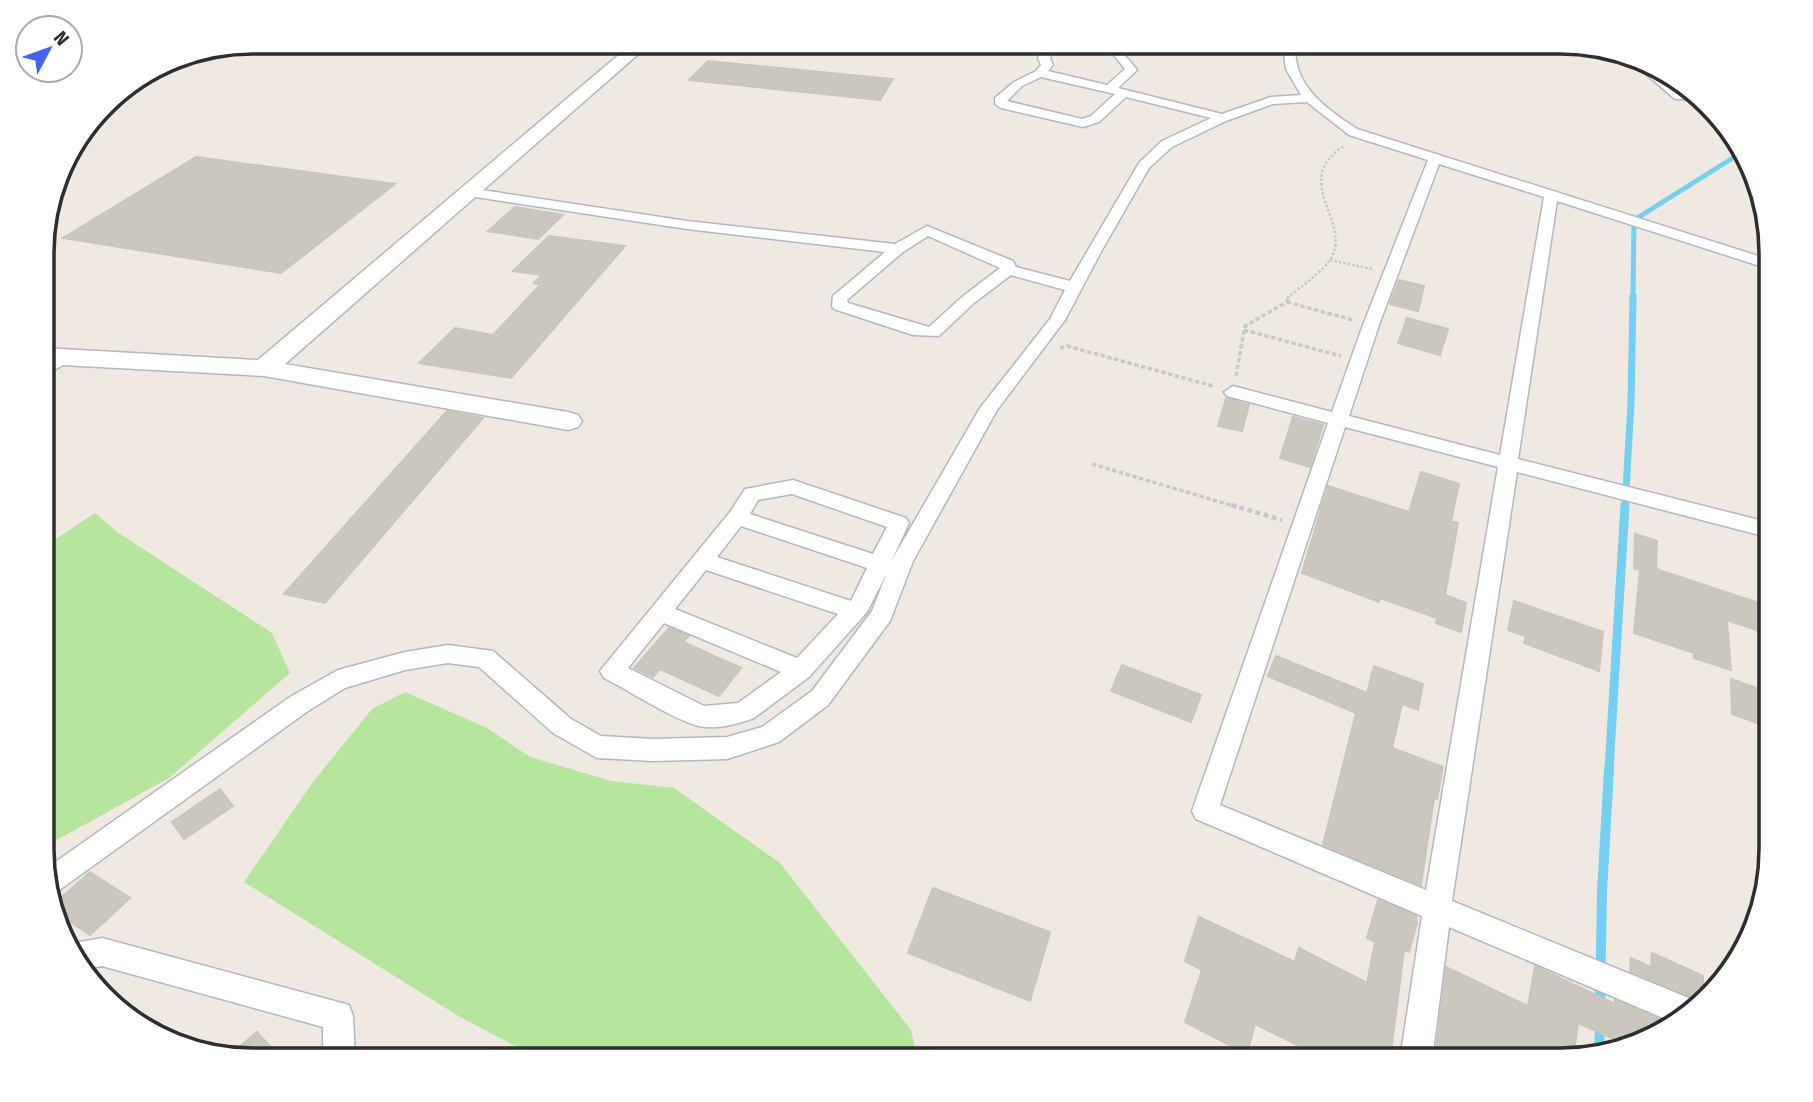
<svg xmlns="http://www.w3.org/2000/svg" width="1813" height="1102" font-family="'Fira Sans Condensed',sans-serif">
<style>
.green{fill:#b6e59e}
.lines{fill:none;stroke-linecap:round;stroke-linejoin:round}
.stream-far4{stroke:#75cff0;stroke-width:4.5}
.stream-far3{stroke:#75cff0;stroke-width:5}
.stream-far2{stroke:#75cff0;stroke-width:7}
.stream-far1{stroke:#75cff0;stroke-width:9}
.stream{stroke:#75cff0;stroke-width:10}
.building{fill:#cbc7bf;stroke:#cbc5ba;stroke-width:2}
.street-casing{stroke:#b4b7c1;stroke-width:3}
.secondary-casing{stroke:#b4b7c1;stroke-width:3}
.path-far2{stroke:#c9c9c9;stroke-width:2.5;stroke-dasharray:2.5 2;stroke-linecap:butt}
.path-far1{stroke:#c9c9c9;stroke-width:3.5;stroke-dasharray:4.5 2.5;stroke-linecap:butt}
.path{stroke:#c9c9c9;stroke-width:4.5;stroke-dasharray:5 3.5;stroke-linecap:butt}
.street{fill:#fff;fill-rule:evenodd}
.secondary{fill:#fff;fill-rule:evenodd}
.rim{fill:none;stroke:#2e2e2e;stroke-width:3.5}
</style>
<rect width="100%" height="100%" fill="#efe9e1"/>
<!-- green -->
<g class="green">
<path d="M 95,513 L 117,532 L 272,633 L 290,673 L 169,778 L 44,847 L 44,547 Z"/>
<path d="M 405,692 L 487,728 L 530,757 L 611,781 L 674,788 L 780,863 L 911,1030 L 918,1060 L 542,1060 L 460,1017 L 244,882 L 313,782 L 372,709 Z"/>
</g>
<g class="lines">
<!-- stream-far4 -->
<path class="stream-far4" d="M 1695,105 L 1720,132"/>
<!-- stream-far3 -->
<path class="stream-far3" d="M 1633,298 L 1634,220 L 1736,156 L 1734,147 L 1719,130"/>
<!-- stream-far2 -->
<path class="stream-far2" d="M 1625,507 L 1631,404 L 1633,296"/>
<!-- stream-far1 -->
<path class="stream-far1" d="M 1609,770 L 1625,505"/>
<!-- stream -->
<g class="stream">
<path d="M 1600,1007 L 1602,892 L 1609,769"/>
<path d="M 1599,1052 L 1600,1023"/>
</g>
</g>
<!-- building -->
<g class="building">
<path d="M 708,61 L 893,79 L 880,100 L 689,80 Z"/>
<path d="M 196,157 L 395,184 L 281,273 L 63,238 Z"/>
<path d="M 515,207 L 563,215 L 538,239 L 488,231 Z"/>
<path d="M 549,236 L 625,246 L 511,378 L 419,363 L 455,328 L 493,335 L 540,285 L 534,283 L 542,275 L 513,271 Z"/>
<path d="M 1399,280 L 1424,286 L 1418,311 L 1390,304 Z"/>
<path d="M 1407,318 L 1448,329 L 1440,355 L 1398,343 Z"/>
<path d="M 1226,398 L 1249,405 L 1242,431 L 1218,426 Z"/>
<path d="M 447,411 L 483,418 L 325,603 L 284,594 Z"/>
<path d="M 1293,417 L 1323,425 L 1310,467 L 1280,458 Z"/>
<path d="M 1421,472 L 1459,484 L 1451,521 L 1458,523 L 1445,595 L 1466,603 L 1461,632 L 1436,623 L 1437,618 L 1380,598 L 1379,602 L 1302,573 L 1328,486 L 1409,512 Z"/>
<path d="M 1635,534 L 1657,541 L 1656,569 L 1771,607 L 1771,635 L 1727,620 L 1731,670 L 1694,658 L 1694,653 L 1634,633 L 1640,570 L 1634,568 Z"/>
<path d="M 1514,601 L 1603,632 L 1599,671 L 1524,643 L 1526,636 L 1508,630 Z"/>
<path d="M 669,628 L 689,636 L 683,642 L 741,668 L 719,696 L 660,669 L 653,677 L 634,668 Z"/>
<path d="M 1276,656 L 1367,693 L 1374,666 L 1423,684 L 1418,710 L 1402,704 L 1392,748 L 1443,767 L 1437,799 L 1434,798 L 1421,885 L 1323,845 L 1356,713 L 1268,676 Z"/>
<path d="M 1122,665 L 1201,695 L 1191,722 L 1111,691 Z"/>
<path d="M 1731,679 L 1771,693 L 1771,728 L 1732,714 Z"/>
<path d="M 220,789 L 233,806 L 184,839 L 172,822 Z"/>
<path d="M 90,872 L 130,898 L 90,935 L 57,913 L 54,904 Z"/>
<path d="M 933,888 L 1050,932 L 1030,1001 L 908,953 Z"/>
<path d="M 1378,900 L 1416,916 L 1417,923 L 1409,952 L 1404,950 L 1390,1060 L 1308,1060 L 1310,1051 L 1255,1024 L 1247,1054 L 1185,1022 L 1202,970 L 1185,961 L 1199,917 L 1295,962 L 1299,948 L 1367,983 L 1375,942 L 1367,938 Z"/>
<path d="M 1652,953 L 1703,976 L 1703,994 L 1698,1000 L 1630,971 L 1631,958 L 1651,967 Z"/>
<path d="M 1535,966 L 1615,1004 L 1615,1000 L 1673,1025 L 1666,1032 L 1625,1044 L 1578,1023 L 1573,1060 L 1435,1060 L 1446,967 L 1528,1006 Z"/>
<path d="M 257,1032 L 282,1060 L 253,1060 L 231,1054 Z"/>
</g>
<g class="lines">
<!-- street casing -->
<g class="street-casing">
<g id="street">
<path d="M 1046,42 L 1056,42 L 1050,58 L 1053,65 L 1048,71 L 1107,85 L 1125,69 L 1113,54 L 1089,42 C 1112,42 1123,51 1137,70 L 1118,88 L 1222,114 L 1271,97 L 1301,95 L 1286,69 L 1284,53 L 1180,45 L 1175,42 L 1285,46 L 1286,42 L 1296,42 C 1290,84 1326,109 1357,129 L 1771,260 L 1771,293 L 1763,288 L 1760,266 L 1557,201 L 1518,459 L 1771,523 L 1771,538 L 1517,472 L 1452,901 L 1696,1001 L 1675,1023 L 1449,927 L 1432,1060 L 1400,1060 L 1422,916 L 1196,819 L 1192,811 L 1328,423 L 1227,396 L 1224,392 L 1233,386 L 1332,412 L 1363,325 L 1428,160 L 1349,135 L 1307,102 L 1273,104 L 1226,121 L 1172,147 L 1149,168 L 1102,250 L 1065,320 L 997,410 L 913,561 L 890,621 L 828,705 L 779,742 L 727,759 L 653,761 L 597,758 L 553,733 L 479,667 L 448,663 L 405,670 L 345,688 L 308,711 L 51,896 L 44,870 L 290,697 L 338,670 L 405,652 L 448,645 L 493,651 L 571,719 L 601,736 L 653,739 L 727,737 L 762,727 L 812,691 L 872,611 L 886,575 L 867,612 L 809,677 L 754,718 C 737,724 717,730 699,726 C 674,720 628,690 604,678 L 600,671 L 730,512 L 745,489 L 793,480 L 906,518 L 909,523 L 892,560 L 980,408 L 1050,319 L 1065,290 L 1011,275 L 974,303 L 939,336 L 913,335 L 834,309 L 832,306 L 833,296 L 885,252 L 687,229 L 469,196 L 462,192 L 469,188 L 687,221 L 895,244 L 927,226 L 1013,261 L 1016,267 L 1070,281 L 1139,163 L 1162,141 L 1211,118 L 1126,97 L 1099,122 L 1083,127 L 1001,108 L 995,104 L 995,98 L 1014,82 L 1036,71 L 1041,65 L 1038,58 ZM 1041,77 L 1115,94 L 1091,116 L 1082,119 L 1007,101 L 1022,86 ZM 1439,164 L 1544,197 L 1500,455 L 1349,416 L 1379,325 ZM 928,236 L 1000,268 L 962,297 L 929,327 L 848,303 L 847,300 L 903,252 ZM 1345,427 L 1498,467 L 1426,890 L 1220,805 ZM 792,494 L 887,527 L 873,554 L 750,514 L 758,500 ZM 741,526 L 867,568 L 851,601 L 717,557 ZM 706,570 L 838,614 L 797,658 L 675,609 ZM 664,623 L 781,672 L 738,703 L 704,706 L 628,668 Z"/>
<path d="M 1631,61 L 1648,66 L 1682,92 L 1689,92 L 1696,99 L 1675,99 Z"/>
<path d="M 64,352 L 70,353 L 73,357 L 70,361 L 44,376 L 44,363 Z"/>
<path d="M 102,938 L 349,1005 L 353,1016 L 355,1060 L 323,1060 L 323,1027 L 102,966 L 81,970 L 69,944 Z"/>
</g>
</g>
<!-- secondary casing -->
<g class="secondary-casing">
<path id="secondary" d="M 634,42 L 652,42 L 285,364 L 568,412 L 578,415 L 582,421 L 578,427 L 568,430 L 264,376 L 44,364 L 44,348 L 258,360 Z"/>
</g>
<!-- path-far2 -->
<g class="path-far2">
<path d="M 1330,260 L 1372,269"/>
<path d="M 1287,298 C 1300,287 1319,275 1329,261 C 1356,224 1288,182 1344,146"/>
</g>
<!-- path-far1 -->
<g class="path-far1">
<path d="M 1287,302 L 1353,320"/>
<path d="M 1244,330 L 1341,356"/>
<path d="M 1060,348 L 1067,346 L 1213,386"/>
<path d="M 1236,376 L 1245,326 L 1287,302 L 1289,296"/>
<path d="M 1092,464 L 1237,507"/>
</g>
<!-- path -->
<path class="path" d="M 1231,505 L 1282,520"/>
<!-- street -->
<use href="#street" class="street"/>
<!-- secondary -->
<use href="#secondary" class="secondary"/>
</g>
<!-- crop -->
<path d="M0 0H1813V1102H0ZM253 54H1560A199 199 0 0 1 1759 253V849A199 199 0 0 1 1560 1048H253A199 199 0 0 1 54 849V253A199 199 0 0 1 253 54Z" fill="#fff" fill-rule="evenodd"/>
<path class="rim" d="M253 54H1560A199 199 0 0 1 1759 253V849A199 199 0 0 1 1560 1048H253A199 199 0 0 1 54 849V253A199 199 0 0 1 253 54Z"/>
<!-- north arrow -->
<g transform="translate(49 49) rotate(49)"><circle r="33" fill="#ffffff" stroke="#ababab" stroke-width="2"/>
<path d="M0-5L12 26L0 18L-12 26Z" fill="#4264fb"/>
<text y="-10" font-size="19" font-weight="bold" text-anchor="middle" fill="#2e2e2e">N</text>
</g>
</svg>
